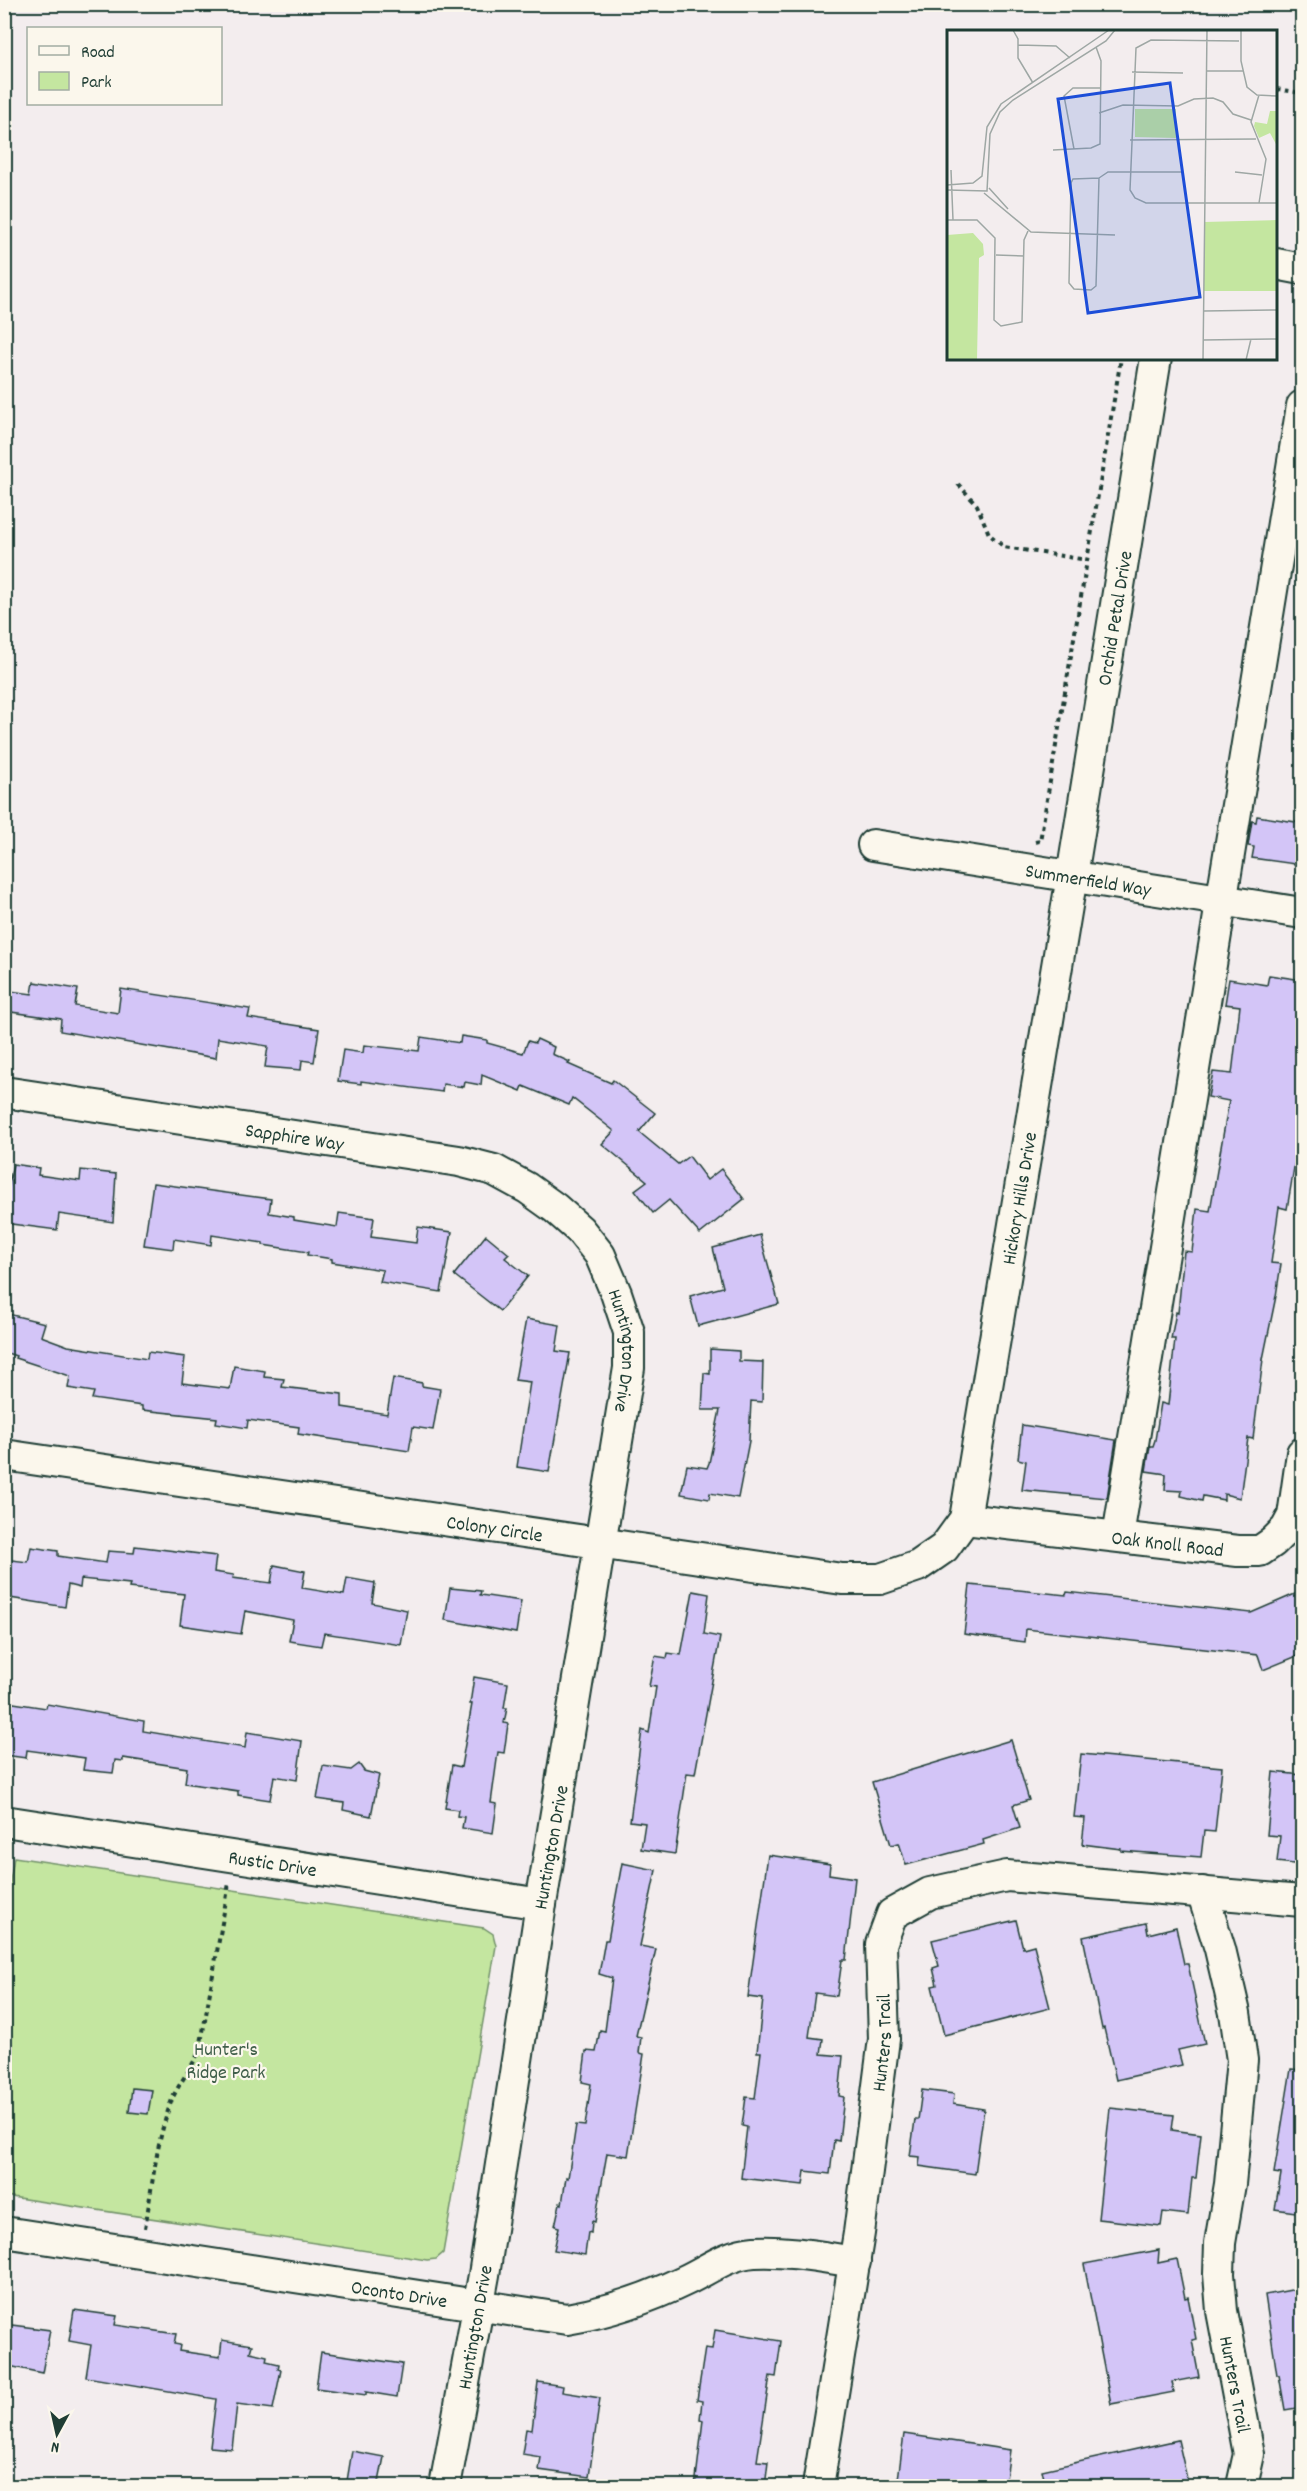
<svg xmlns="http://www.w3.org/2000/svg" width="1307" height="2491" font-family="Dekko,sans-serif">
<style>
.green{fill:#c4e6a0;stroke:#72926a;stroke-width:1.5}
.building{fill:#d3c5f7;stroke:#1f3d34;stroke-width:1.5}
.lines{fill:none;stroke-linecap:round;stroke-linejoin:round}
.minor-casing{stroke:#1f3d34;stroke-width:34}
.path{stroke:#1f3d34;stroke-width:4;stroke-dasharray:4.5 4.5;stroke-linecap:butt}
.minor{stroke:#fbf7ec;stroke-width:30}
.labels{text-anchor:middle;stroke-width:4.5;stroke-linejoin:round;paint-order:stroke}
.street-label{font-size:20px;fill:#1f3d34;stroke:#fbf7ec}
.park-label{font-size:20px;fill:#405f4a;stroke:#fbf7ec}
.inset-road{fill:none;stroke:#9ea7a4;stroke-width:1.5}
.view{fill:#1d4ed8;fill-opacity:0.15;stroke:#1d4ed8;stroke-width:3}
.inset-edge{fill:none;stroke:#1f3d34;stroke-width:3}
</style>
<rect width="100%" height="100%" fill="#f3edee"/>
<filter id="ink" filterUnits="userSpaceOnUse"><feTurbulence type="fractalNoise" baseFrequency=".0167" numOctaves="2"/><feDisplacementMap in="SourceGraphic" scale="12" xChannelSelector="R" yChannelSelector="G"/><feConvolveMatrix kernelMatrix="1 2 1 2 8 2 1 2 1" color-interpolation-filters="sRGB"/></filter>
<g filter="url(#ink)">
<!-- green -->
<path class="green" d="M 14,1857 L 484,1928 L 493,1934 L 496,1946 L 443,2253 L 436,2259 L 427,2260 L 5,2196 L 4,1920 Z"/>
<!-- building -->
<g class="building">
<path d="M 1257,816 L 1302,823 L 1302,865 L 1252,858 L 1254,847 L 1248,846 L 1252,821 L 1256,822 Z"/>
<path d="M 1269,975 L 1302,980 L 1302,1120 L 1287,1209 L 1279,1207 L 1271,1263 L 1281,1264 L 1276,1296 L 1263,1359 L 1253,1439 L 1248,1438 L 1240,1498 L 1224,1494 L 1224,1500 L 1203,1496 L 1202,1501 L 1181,1496 L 1182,1491 L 1165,1490 L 1166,1474 L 1146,1471 L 1150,1446 L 1153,1446 L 1155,1440 L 1161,1403 L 1168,1405 L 1175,1339 L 1171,1339 L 1176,1312 L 1178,1313 L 1184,1251 L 1192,1252 L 1197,1209 L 1210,1211 L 1229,1101 L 1208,1097 L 1213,1072 L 1232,1074 L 1240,1006 L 1225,1004 L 1229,979 L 1267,985 Z"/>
<path d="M 34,982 L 78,989 L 75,1006 L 118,1013 L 121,989 L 250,1009 L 248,1018 L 319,1029 L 314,1062 L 302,1060 L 301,1070 L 265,1067 L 268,1046 L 218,1038 L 216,1058 L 60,1031 L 61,1019 L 4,1011 L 4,990 L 32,994 Z"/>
<path d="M 461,1036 L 487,1040 L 487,1043 L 523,1053 L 528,1041 L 535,1043 L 537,1039 L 554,1047 L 552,1054 L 570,1062 L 568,1064 L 611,1083 L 613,1080 L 655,1113 L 639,1132 L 678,1164 L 689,1156 L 707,1180 L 721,1169 L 744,1199 L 700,1234 L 669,1200 L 653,1213 L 635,1190 L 647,1181 L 602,1144 L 614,1131 L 572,1098 L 569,1105 L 523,1086 L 521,1091 L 482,1075 L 481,1085 L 465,1082 L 464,1087 L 443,1084 L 442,1092 L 361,1081 L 361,1084 L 338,1081 L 343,1050 L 363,1053 L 364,1045 L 419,1051 L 421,1037 L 460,1043 Z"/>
<path d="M 13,1164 L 39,1168 L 38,1175 L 80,1181 L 81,1170 L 116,1174 L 113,1222 L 59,1214 L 57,1230 L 4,1223 L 4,1188 L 8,1189 Z"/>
<path d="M 153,1183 L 271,1199 L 269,1213 L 294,1217 L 294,1220 L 337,1227 L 339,1213 L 374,1218 L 371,1237 L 416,1243 L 418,1227 L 452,1232 L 441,1292 L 380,1282 L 383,1270 L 332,1262 L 332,1259 L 307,1255 L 308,1252 L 263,1245 L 263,1243 L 212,1235 L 211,1245 L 174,1239 L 173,1249 L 144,1245 Z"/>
<path d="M 486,1235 L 509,1254 L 505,1258 L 528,1276 L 500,1311 L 454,1275 Z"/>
<path d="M 760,1235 L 779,1304 L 698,1326 L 690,1296 L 723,1287 L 713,1248 Z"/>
<path d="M 4,1313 L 45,1323 L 41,1336 L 68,1346 L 147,1359 L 148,1352 L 185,1357 L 182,1383 L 230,1389 L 234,1366 L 265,1371 L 264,1377 L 284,1379 L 282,1387 L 342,1394 L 342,1407 L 387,1414 L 393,1378 L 422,1383 L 422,1386 L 440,1389 L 433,1430 L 413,1427 L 409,1451 L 298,1434 L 299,1427 L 248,1420 L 247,1428 L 216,1423 L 217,1418 L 142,1410 L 142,1406 L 92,1399 L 94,1392 L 68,1388 L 70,1376 L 15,1358 L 16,1356 L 4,1352 Z"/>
<path d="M 526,1319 L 560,1325 L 556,1351 L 570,1353 L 549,1472 L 517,1467 L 530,1382 L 515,1380 Z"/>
<path d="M 710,1349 L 739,1351 L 739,1361 L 763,1362 L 762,1402 L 751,1401 L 749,1441 L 738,1498 L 710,1493 L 709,1499 L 681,1494 L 687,1465 L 707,1468 L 709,1463 L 720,1410 L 702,1410 L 704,1373 L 710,1374 Z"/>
<path d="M 1022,1425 L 1116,1440 L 1107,1498 L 1022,1490 L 1026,1461 L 1018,1459 Z"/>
<path d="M 135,1546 L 216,1556 L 214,1572 L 234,1575 L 233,1578 L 271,1583 L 274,1565 L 305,1571 L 302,1588 L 344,1595 L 347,1578 L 375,1583 L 372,1603 L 407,1610 L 401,1645 L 324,1633 L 321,1646 L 289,1641 L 293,1620 L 245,1611 L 241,1634 L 180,1625 L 184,1594 L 129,1588 L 130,1584 L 81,1579 L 80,1588 L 68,1585 L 65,1607 L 4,1597 L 4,1559 L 28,1562 L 31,1547 L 58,1551 L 58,1556 L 106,1563 L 108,1551 L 134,1553 Z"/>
<path d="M 970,1585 L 1066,1595 L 1067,1592 L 1251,1613 L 1302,1591 L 1302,1654 L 1263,1670 L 1258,1655 L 1026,1629 L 1025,1642 L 964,1634 Z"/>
<path d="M 450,1588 L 481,1591 L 480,1595 L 521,1601 L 516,1633 L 445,1620 Z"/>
<path d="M 693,1591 L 709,1594 L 704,1634 L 720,1637 L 695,1774 L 687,1773 L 675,1854 L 641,1849 L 645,1823 L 630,1821 L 642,1730 L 649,1733 L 656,1687 L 649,1686 L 655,1656 L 667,1658 L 668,1653 L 681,1655 Z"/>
<path d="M 474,1677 L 508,1683 L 504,1708 L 507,1708 L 504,1723 L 508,1724 L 504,1753 L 498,1752 L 491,1803 L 497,1804 L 493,1833 L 462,1828 L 464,1817 L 457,1816 L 458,1810 L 445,1808 L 452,1765 L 461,1767 L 472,1704 L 470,1704 Z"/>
<path d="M 7,1702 L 46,1708 L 47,1704 L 144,1721 L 143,1731 L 245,1748 L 247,1732 L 302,1741 L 297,1780 L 274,1776 L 270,1800 L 238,1795 L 238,1791 L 185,1783 L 187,1768 L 123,1758 L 123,1761 L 115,1760 L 113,1773 L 83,1770 L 85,1758 L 27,1750 L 26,1758 L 4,1755 L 4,1722 Z"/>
<path d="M 1011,1740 L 1029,1800 L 1013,1805 L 1020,1828 L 983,1840 L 984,1844 L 906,1865 L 899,1843 L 891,1845 L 872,1782 Z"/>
<path d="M 1081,1754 L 1222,1767 L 1215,1832 L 1204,1831 L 1201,1857 L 1121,1851 L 1121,1849 L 1082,1844 L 1085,1818 L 1074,1817 Z"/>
<path d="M 359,1764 L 364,1771 L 379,1775 L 371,1816 L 343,1810 L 344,1803 L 317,1799 L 323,1766 L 351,1770 Z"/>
<path d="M 1273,1772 L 1302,1775 L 1302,1865 L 1277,1862 L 1280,1836 L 1267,1835 Z"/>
<path d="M 768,1855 L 830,1864 L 829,1874 L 855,1878 L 846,1960 L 842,1960 L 837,1996 L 815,1993 L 809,2037 L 823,2039 L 821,2054 L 843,2056 L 839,2096 L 844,2097 L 839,2141 L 834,2140 L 830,2174 L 805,2171 L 803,2185 L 741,2178 L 747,2127 L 742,2126 L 746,2097 L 755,2098 L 761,2052 L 757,2052 L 763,1999 L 748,1997 Z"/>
<path d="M 622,1863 L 656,1870 L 640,1946 L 656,1949 L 636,2036 L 641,2037 L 639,2053 L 644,2054 L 628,2156 L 607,2153 L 595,2222 L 592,2221 L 591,2233 L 588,2232 L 585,2255 L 554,2250 L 559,2227 L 555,2226 L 560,2203 L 562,2204 L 566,2177 L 568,2178 L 576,2125 L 585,2126 L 591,2084 L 582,2082 L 586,2051 L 596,2052 L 600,2030 L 605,2031 L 612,1978 L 599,1974 L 605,1940 L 608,1940 Z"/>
<path d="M 1016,1920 L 1023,1948 L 1034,1945 L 1050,2008 L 944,2035 L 932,1986 L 937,1985 L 933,1968 L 939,1966 L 932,1940 Z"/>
<path d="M 1146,1923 L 1148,1934 L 1176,1927 L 1184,1964 L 1188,1964 L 1205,2044 L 1178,2050 L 1182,2065 L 1116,2080 L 1104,2028 L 1102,2029 L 1083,1937 Z"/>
<path d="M 1291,2069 L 1302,2070 L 1302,2213 L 1275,2209 L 1281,2174 L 1274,2173 Z"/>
<path d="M 132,2088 L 152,2090 L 148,2114 L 129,2112 Z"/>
<path d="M 922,2090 L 954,2094 L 953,2104 L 984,2109 L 975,2174 L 919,2166 L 920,2157 L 910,2156 L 915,2120 L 918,2120 Z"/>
<path d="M 1110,2108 L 1174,2115 L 1172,2130 L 1201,2134 L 1196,2178 L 1192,2178 L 1188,2215 L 1163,2212 L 1161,2226 L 1098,2219 Z"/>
<path d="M 1159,2250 L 1158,2263 L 1177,2259 L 1185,2298 L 1188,2297 L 1196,2339 L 1192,2340 L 1199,2377 L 1172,2382 L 1174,2392 L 1111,2404 L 1084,2264 Z"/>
<path d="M 1302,2288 L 1302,2407 L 1285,2410 L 1279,2375 L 1277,2375 L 1265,2295 Z"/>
<path d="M 74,2310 L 117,2316 L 115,2325 L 176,2334 L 174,2344 L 180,2345 L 179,2351 L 220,2357 L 222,2340 L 252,2345 L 250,2352 L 267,2356 L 266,2361 L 279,2364 L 278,2369 L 281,2370 L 273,2409 L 237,2404 L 232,2449 L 210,2447 L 216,2399 L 86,2377 L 91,2345 L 69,2341 Z"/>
<path d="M 4,2324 L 50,2330 L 42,2373 L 4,2365 Z"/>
<path d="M 715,2330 L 781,2341 L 776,2377 L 770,2376 L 757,2461 L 768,2462 L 765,2487 L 695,2487 L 703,2420 L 700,2419 L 702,2401 L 697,2400 L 705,2348 L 712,2349 Z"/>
<path d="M 321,2352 L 402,2364 L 397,2397 L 366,2392 L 366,2395 L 316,2388 Z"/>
<path d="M 538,2382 L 563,2386 L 562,2392 L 600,2398 L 589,2477 L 539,2470 L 541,2457 L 522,2454 L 526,2429 L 532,2430 Z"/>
<path d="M 904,2434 L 1010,2450 L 1005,2487 L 897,2487 Z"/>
<path d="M 1178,2440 L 1189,2487 L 1046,2487 L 1042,2470 Z"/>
<path d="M 352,2451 L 384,2457 L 378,2487 L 346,2487 Z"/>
</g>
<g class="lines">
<!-- minor casing -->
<g class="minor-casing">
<g id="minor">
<path d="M 1276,264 L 1302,269"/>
<path id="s1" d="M 873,845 L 1302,913"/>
<path id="s2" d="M 4,1092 L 459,1161 L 494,1170 L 527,1188 L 555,1208 L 580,1230 L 600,1255 L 616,1293 L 629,1332 L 629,1368 L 541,1904 L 484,2275 L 445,2486"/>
<path id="s3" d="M 4,1455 L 842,1579 L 880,1579 L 918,1566 L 944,1548 L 965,1519 L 1072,876 L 1156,358"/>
<path id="s4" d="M 965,1519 L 1238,1551 L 1260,1551 L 1273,1542 L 1286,1529 L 1293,1516 L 1302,1453"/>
<path d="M 1118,1536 L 1302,406"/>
<path id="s5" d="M 4,1821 L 541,1904"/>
<path id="s6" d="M 1202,1892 L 1220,1949 L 1235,2013 L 1242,2060 L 1230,2184 L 1220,2243 L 1219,2274 L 1222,2311 L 1249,2454 L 1242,2486"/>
<path id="s7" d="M 4,2232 L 567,2319 C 608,2312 649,2298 686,2280 C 709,2269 728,2254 754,2252 C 787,2250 822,2257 855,2262"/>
<path id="s8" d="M 818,2486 L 859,2233 L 884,2039 L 881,1944 L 892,1914 L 930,1893 L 1007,1876 L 1302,1901"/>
</g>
</g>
<!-- path -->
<g class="path">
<path d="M 1276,89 L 1302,93"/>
<path d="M 958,484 L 977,505 L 989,534 L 1004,547 L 1087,560"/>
<path d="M 1035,842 L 1040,841 L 1121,358"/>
<path d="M 145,2228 C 152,2188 156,2144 170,2105 C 177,2084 192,2069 200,2049 L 229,1883"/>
</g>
<!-- minor -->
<use href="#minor" class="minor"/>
</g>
</g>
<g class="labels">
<!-- street labels -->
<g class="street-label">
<text dy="7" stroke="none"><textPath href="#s3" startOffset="1906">Orchid Petal Drive</textPath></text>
<text dy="7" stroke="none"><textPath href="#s1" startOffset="218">Summerfield Way</textPath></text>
<text dy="7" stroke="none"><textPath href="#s2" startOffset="294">Sapphire Way</textPath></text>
<text dy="7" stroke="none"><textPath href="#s3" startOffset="1318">Hickory Hills Drive</textPath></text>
<text dy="7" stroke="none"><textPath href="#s2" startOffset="734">Huntington Drive</textPath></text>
<text dy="7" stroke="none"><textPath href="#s3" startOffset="496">Colony Circle</textPath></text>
<text dy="7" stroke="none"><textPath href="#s4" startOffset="204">Oak Knoll Road</textPath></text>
<text transform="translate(550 1847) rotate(-80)" y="7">Huntington Drive</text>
<text dy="7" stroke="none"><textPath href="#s5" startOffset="272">Rustic Drive</textPath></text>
<text dy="7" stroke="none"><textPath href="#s8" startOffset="448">Hunters Trail</textPath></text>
<text dy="7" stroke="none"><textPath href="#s7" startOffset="400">Oconto Drive</textPath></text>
<text transform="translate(474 2327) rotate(-80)" y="7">Huntington Drive</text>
<text dy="7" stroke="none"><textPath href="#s6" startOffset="500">Hunters Trail</textPath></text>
</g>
<!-- park labels -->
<g class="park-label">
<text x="226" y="2055">Hunter's<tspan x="226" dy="23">Ridge Park</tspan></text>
</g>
</g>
<!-- overview -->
<g transform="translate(947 30)">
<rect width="330" height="330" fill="#f3edee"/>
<path d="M 188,79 L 229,79 L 229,108 L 188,107 ZM 323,81 L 330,81 L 330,116 L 323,103 L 312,108 L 307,96 L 308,92 L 320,94 ZM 330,190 L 330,261 L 257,261 L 257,192 ZM 26,203 L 36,214 L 37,225 L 32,228 L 30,330 L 0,330 L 0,205 Z" fill="#c4e6a0"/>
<path class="inset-road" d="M 66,0 L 71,9 L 71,28 L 86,53M 294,0 L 294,31 L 300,57 L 310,65 L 330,66M 292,11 L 204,10 L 189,18 L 183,160 L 188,168 L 199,173 L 330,173M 71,15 L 109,16 L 123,28M 260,41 L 296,41M 185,42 L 236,43M 312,65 L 304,92 L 319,129 L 312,173M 152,83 L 176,75 L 231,76 L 247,69 L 266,68 L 276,72 L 286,84 L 304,90M 183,110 L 309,109M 127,119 L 117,66 L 126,58 L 153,58M 106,120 L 144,118 L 153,114 L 154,31 L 149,17M 4,140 L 6,190M 288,142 L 315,145M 152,148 L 149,256 L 144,260 L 127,259 L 122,253 L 124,153 L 126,149 ZM 152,148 L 161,142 L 235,142M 0,155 L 26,153 L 35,146 L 40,97 L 54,74 L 162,0M 42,158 L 61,179M 0,160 L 40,161 L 43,104 L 53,82 L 66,70 L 159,11 L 168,0M 37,163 L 84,202 L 168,205M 0,190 L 30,190 L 48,208 L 47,290 L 54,296 L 75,292 L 77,210 L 81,201M 49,225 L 77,226M 257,281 L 330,280M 256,310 L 330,309M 256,330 L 260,0M 299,330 L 304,309"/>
<path class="view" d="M 223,53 L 253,267 L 141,283 L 111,69 Z"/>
<rect width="330" height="330" class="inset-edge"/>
</g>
<!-- margin -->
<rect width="1307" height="2491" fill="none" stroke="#fbf7ec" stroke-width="24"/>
<rect x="12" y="12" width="1283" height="2467" fill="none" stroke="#1f3d34" stroke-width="2" filter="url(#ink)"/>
<!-- legend -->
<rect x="27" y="27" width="195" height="78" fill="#fbf7ec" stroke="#a3ada2" stroke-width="1.5"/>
<rect x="39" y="46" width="30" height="9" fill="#fbf7ec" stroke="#a3ada2" stroke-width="1.5"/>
<text x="81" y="57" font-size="18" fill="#1f3d34">Road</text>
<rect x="39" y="72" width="30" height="18" fill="#c4e6a0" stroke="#a3ada2" stroke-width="1.5"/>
<text x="81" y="87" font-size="18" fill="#1f3d34">Park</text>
<!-- north arrow -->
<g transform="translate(57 2434) rotate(188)" stroke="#fbf7ec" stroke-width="4.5" paint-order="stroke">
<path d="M0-4.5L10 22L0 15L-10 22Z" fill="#1f3d34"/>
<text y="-9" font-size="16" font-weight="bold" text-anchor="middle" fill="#1f3d34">N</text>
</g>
</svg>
